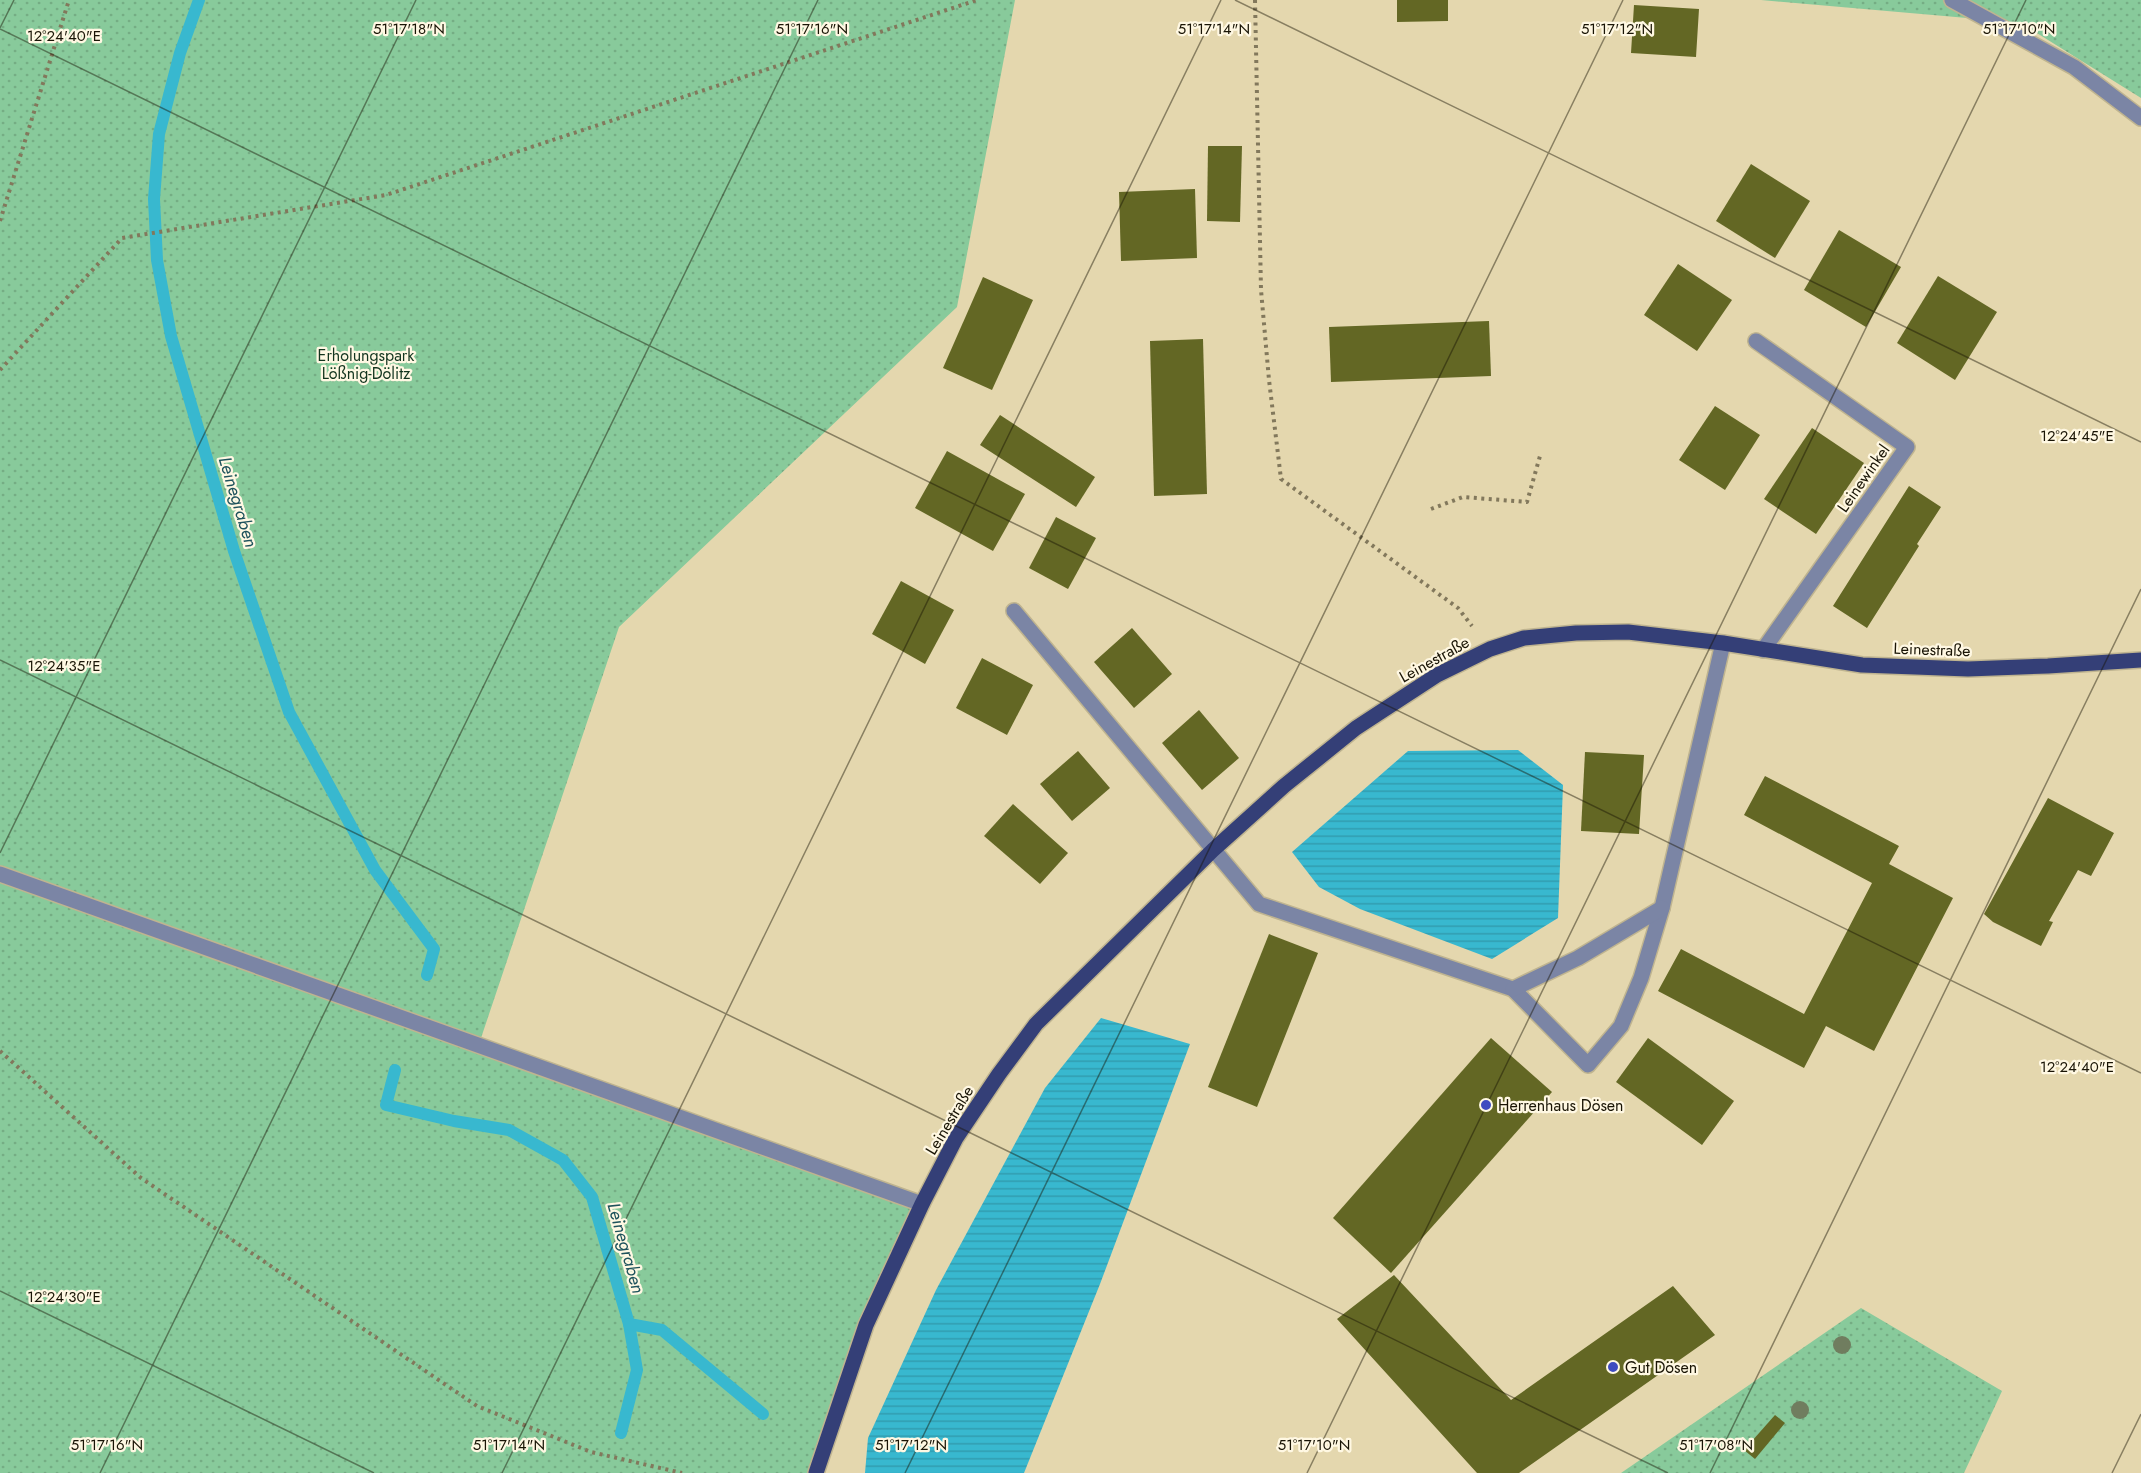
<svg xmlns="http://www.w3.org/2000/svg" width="2141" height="1473" font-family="Jost,sans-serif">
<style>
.park{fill:url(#park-dots)}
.water{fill:url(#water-rules)}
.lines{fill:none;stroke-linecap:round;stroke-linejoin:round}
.stream{stroke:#38b8cf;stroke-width:12}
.building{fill:#636724}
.minor-casing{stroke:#bfb490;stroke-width:18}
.major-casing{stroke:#bfb490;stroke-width:18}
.path{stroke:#82785c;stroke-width:4;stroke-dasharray:3 4.5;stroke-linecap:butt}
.minor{stroke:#7b85a5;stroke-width:15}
.major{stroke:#343f77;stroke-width:15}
.tree{fill:#707d5f}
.ticks{fill:none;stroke:#191405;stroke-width:1.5;stroke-opacity:0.45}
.poi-dot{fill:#3f4cc0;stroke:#fff8e3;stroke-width:2}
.labels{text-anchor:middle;stroke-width:4.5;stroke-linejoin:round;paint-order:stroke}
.park-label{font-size:16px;fill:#12341e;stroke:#fff8e3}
.street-label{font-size:16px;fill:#191405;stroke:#fff8e3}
.poi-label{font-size:16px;fill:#191405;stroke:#fff8e3;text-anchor:start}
.water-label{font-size:18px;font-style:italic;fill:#1e525c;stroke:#fff8e3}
.ticks-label{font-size:15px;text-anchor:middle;fill:#191405;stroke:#fff8e3;stroke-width:4.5;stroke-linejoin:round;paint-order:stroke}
</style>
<defs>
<pattern id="park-dots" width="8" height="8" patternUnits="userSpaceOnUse" patternTransform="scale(1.5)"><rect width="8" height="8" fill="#88ca9b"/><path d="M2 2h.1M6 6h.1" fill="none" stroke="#75ad84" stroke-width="1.8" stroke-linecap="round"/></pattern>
<pattern id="water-rules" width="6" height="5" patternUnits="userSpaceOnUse" patternTransform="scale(1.5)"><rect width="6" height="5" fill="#38b8cf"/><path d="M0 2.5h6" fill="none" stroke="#319db0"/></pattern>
</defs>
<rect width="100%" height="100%" fill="#e4d7ae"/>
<!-- park -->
<g class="park">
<path d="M 0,0 L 1015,0 L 957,307 L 619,627 L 479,1044 L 922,1204 L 866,1325 L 816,1473 L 0,1473 Z"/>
<path d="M 1761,0 L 2141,0 L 2141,98 L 2032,30 L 1990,20 Z"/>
<path d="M 1861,1308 L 2002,1391 L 1964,1473 L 1621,1473 Z"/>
</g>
<!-- water -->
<g class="water">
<path d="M 1518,750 L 1563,785 L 1558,918 L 1492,959 L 1360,909 L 1319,887 L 1292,852 L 1408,751 Z"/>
<path d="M 1101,1018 L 1190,1044 L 1100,1284 L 1024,1473 L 865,1473 L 868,1438 L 936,1290 L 1045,1088 Z"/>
</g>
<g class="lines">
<!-- stream -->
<g class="stream">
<path d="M 199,0 L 180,53 L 159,134 L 154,199 L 157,260 L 171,336 L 234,551 L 289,712 L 375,870 L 434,949 L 427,975"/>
<path d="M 395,1070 L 386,1105 L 454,1121 L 509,1130 L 563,1160 L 592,1197 L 629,1324 L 637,1370 L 621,1433"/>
<path d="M 629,1324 L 662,1330 L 763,1414"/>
</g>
</g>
<!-- building -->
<g class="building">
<path d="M 1397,0 L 1448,0 L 1448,21 L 1397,22 Z"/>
<path d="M 1634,5 L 1699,9 L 1696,57 L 1631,53 Z"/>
<path d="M 1208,146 L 1242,146 L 1240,222 L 1207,221 Z"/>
<path d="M 1751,164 L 1810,201 L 1775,258 L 1716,221 Z"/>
<path d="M 1195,189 L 1197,258 L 1121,261 L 1119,192 Z"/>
<path d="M 1839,230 L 1901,267 L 1866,327 L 1804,290 Z"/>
<path d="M 1678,264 L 1732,300 L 1697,351 L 1644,315 Z"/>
<path d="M 1938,276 L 1997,312 L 1955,380 L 1897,343 Z"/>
<path d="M 983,277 L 1033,300 L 992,390 L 943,368 Z"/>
<path d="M 1489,321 L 1491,376 L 1331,382 L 1329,327 Z"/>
<path d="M 1203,339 L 1207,494 L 1154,496 L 1150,341 Z"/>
<path d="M 1715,406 L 1760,435 L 1725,490 L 1679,460 Z"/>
<path d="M 1000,415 L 1095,477 L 1076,507 L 980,445 Z"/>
<path d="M 1812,428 L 1864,463 L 1816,534 L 1764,499 Z"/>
<path d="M 947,451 L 1025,494 L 993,551 L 915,508 Z"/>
<path d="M 1909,486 L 1941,507 L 1917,544 L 1919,546 L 1867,628 L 1833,606 Z"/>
<path d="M 1056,517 L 1096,538 L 1068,589 L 1029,568 Z"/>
<path d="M 901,581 L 954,610 L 925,664 L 872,634 Z"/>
<path d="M 1132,628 L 1172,674 L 1134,708 L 1094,662 Z"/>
<path d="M 982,658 L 1033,685 L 1007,735 L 956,708 Z"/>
<path d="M 1199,710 L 1239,758 L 1202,790 L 1162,743 Z"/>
<path d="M 1078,751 L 1110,788 L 1072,821 L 1040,784 Z"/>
<path d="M 1585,752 L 1644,755 L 1639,834 L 1581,831 Z"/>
<path d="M 1765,776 L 1899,846 L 1889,864 L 1953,898 L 1874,1051 L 1826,1026 L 1804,1068 L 1658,991 L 1681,949 L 1804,1014 L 1872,883 L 1744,815 Z"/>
<path d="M 2048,798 L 2114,833 L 2091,876 L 2078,870 L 2049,921 L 2053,922 L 2041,946 L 1993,922 L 1984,914 Z"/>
<path d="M 1013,804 L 1068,853 L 1040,884 L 984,836 Z"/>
<path d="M 1269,934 L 1318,953 L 1257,1107 L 1208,1087 Z"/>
<path d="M 1491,1038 L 1552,1092 L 1391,1273 L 1333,1218 Z"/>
<path d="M 1648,1038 L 1734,1101 L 1702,1145 L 1616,1082 Z"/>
<path d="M 1394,1275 L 1511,1400 L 1673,1286 L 1715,1335 L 1519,1473 L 1477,1473 L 1337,1319 Z"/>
<path d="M 1775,1415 L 1785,1423 L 1755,1459 L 1744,1450 Z"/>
</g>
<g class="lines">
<!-- minor casing -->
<g class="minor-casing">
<g id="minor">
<path d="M 1952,0 L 2074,67 L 2141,118"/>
<path d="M 1756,341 L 1907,447 L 1763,650"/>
<path d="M 1014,611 L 1259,904 L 1513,989 L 1588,1065 L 1621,1026 L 1641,978 L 1662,908 L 1723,643"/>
<path d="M 0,874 L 922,1204"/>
<path d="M 1513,989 L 1578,958 L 1662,908"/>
</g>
</g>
<!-- major casing -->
<g class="major-casing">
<path id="major" d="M 816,1473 L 866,1325 L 922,1204 L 956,1138 L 999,1074 L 1036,1024 L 1213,850 L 1284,786 L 1356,728 L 1437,675 L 1490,649 L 1524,638 L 1576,633 L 1628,632 L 1723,643 L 1862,665 L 1968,669 L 2048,666 L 2141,660"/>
</g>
<!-- path -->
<g class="path">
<path d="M 1255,0 L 1261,290 L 1269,380 L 1281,479 L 1458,608 L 1472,626"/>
<path d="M 0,221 L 69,0"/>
<path d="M 0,370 L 122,238 L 386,195 L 977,0"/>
<path d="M 1431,509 L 1463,497 L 1527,502 L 1540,456"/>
<path d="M 0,1051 L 141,1178 L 477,1406 L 591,1452 L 682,1473"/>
</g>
<!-- minor -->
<use href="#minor" class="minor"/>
<!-- major -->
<use href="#major" class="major"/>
</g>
<!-- trees -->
<g class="tree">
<circle cx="1842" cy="1345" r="9"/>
<circle cx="1800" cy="1410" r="9"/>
</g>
<!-- ticks -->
<path class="ticks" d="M 1235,0 L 2141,442M 0,28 L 14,0M 0,29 L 2141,1073M 0,660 L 1668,1473M 0,853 L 416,0M 0,1291 L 374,1473M 100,1473 L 818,0M 502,1473 L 1221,0M 905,1473 L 1623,0M 1307,1473 L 2026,0M 1710,1473 L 2141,589M 2112,1473 L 2141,1414"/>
<!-- markers -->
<g class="poi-dot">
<circle cx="1486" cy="1105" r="6"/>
<circle cx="1613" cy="1367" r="6"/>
</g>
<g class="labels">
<!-- park labels -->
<g class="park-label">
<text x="366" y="361">Erholungspark<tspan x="366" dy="18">Lößnig-Dölitz</tspan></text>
</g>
<!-- street labels -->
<g class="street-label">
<text transform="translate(1863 478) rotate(-55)" y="6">Leinewinkel</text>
<text transform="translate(1932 649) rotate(2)" y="6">Leinestraße</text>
<text transform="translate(1434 659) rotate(-29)" y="6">Leinestraße</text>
<text transform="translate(949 1120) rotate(-59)" y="6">Leinestraße</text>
</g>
<!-- poi labels -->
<g class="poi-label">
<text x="1498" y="1111">Herrenhaus Dösen</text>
<text x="1625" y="1373">Gut Dösen</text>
</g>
<!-- water labels -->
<g class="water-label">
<text transform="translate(238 502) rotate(73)" y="6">Leinegraben</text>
<text transform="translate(626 1248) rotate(74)" y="6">Leinegraben</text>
</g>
</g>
<g class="ticks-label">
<text x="409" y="34">51°17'18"N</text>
<text x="812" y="34">51°17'16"N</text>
<text x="1214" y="34">51°17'14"N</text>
<text x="1617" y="34">51°17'12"N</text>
<text x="2019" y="34">51°17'10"N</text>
<text x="64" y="41">12°24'40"E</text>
<text x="2077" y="441">12°24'45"E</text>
<text x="64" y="671">12°24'35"E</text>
<text x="2077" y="1072">12°24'40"E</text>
<text x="64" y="1302">12°24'30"E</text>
<text x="107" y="1450">51°17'16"N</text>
<text x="509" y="1450">51°17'14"N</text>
<text x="911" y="1450">51°17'12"N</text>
<text x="1314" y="1450">51°17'10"N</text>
<text x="1716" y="1450">51°17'08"N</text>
</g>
</svg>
